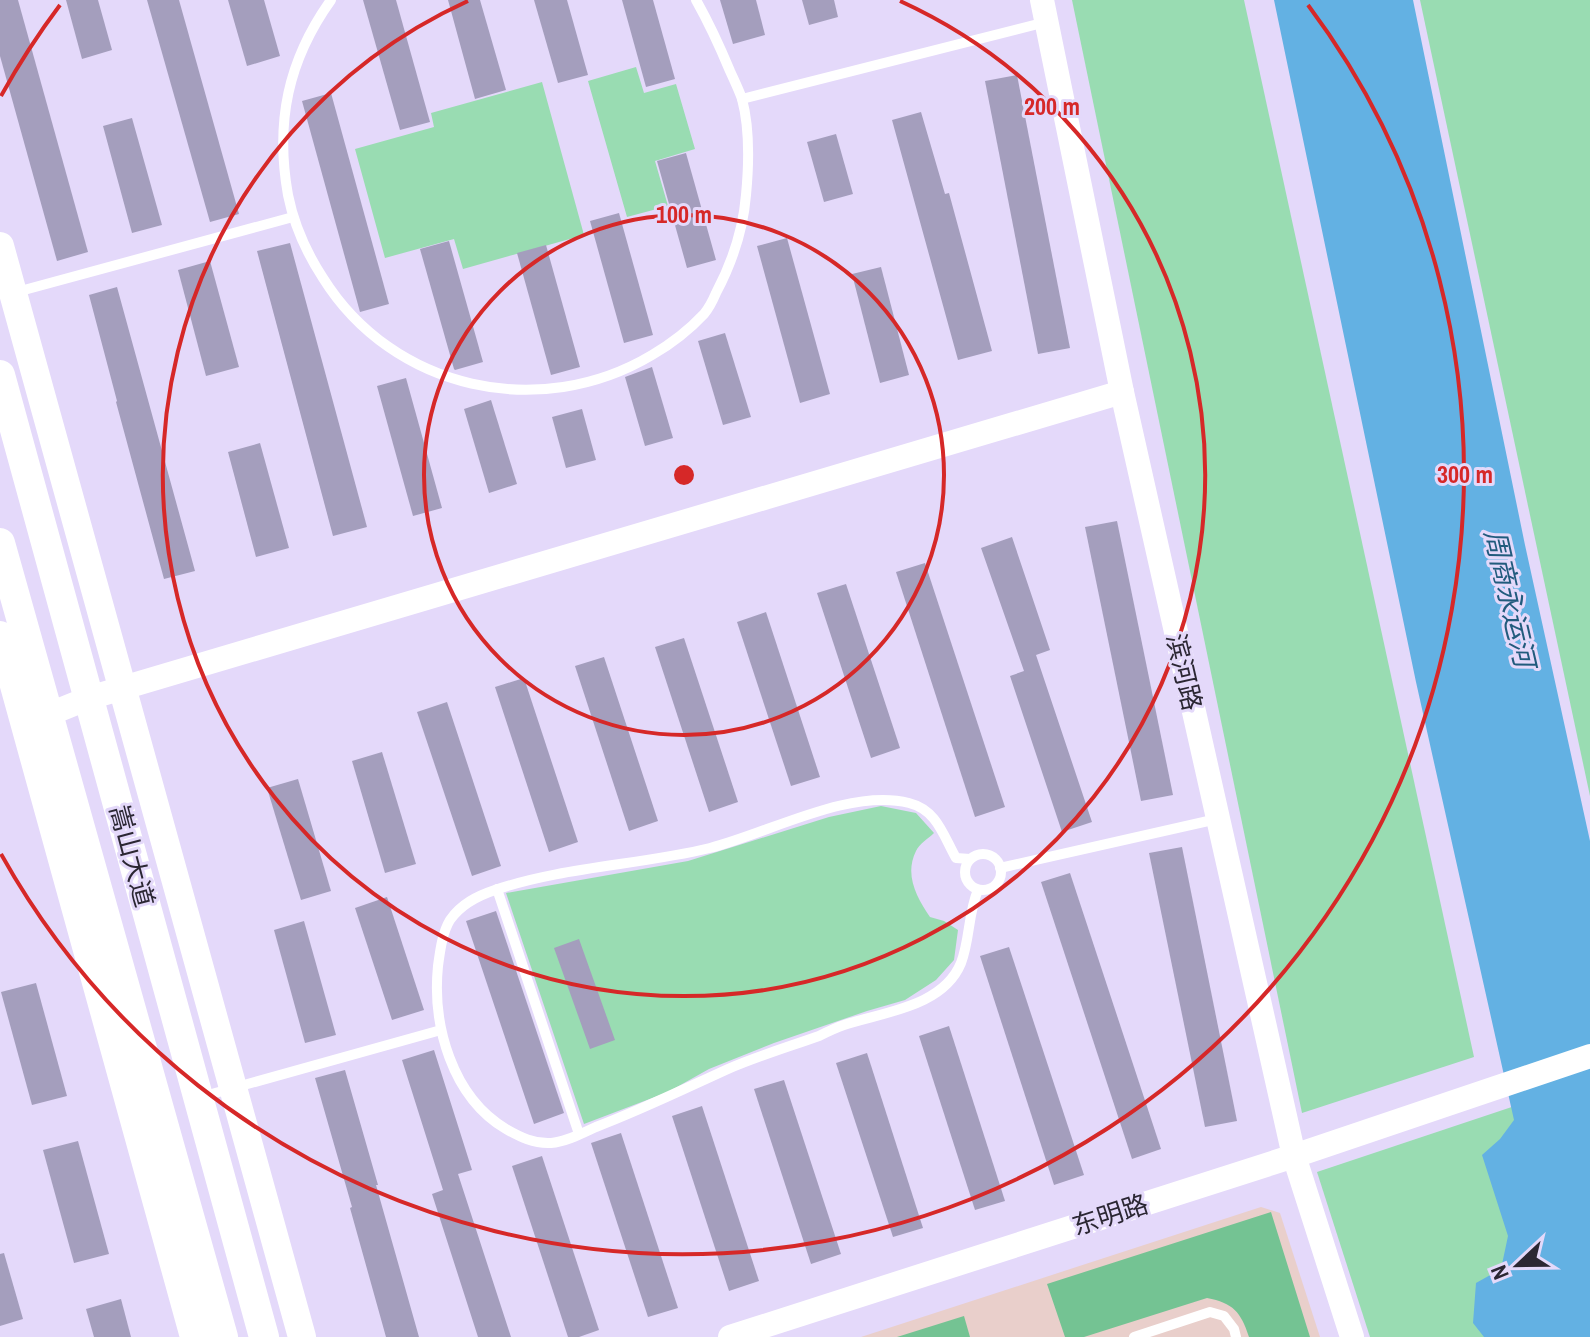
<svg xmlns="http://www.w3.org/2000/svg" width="1590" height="1337" font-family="'Archivo Narrow','Noto Sans SC',sans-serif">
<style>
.commercial{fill:#e9cfcb}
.green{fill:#99dcb2}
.forest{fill:#74c393}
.water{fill:#63b1e3}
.building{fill:#a49ebd}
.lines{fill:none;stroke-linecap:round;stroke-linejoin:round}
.service{stroke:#fff;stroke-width:10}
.tertiary{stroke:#fff;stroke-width:24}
.secondary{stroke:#fff;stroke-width:28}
.primary{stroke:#fff;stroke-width:30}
.ring{fill:none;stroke:#d62828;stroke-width:4}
.labels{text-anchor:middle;stroke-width:6;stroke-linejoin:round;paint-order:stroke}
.street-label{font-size:26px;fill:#2b2733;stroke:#e4d9fa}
.water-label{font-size:28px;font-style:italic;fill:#215b7d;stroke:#e4d9fa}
.centre{fill:#d62828;stroke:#e4d9fa;stroke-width:4}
.ring-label{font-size:24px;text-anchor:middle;font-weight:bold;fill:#d62828;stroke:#e4d9fa;stroke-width:6;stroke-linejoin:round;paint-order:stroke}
</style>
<rect width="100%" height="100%" fill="#e4d9fa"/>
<!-- commercial -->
<path class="commercial" d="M 1261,1207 L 1280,1213 L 1320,1337 L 861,1337 Z"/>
<!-- green -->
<g class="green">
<path d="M 1072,0 L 1244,0 L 1474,1057 L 1302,1113 Z"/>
<path d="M 1420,0 L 1590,0 L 1590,796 Z"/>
<path d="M 636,67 L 644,93 L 676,84 L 695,149 L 655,161 L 668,206 L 627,217 L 588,81 Z"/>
<path d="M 542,82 L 584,235 L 463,269 L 454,239 L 385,258 L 355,149 L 434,127 L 431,113 Z"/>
<path d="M 881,806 L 916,813 L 934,833 C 929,838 919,844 916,851 C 904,875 917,898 930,917 L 944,921 L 958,930 L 954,960 L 936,980 L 905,1000 L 867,1011 L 774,1043 L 709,1069 L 668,1092 L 584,1124 L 506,893 L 688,861 L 829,817 Z"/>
<path d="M 1590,1081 L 1590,1337 L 1370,1337 L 1317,1172 Z"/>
</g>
<!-- forest -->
<g class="forest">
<path d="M 1271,1212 L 1310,1337 L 1249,1337 C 1241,1312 1233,1303 1207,1298 L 1084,1337 L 1065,1337 L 1047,1284 Z"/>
<path d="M 964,1316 L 970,1337 L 897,1337 Z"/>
</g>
<!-- water -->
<path class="water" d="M 1274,0 L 1413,0 L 1525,545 L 1590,841 L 1590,1337 L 1484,1337 L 1473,1323 L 1476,1283 L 1501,1269 L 1508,1236 L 1482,1155 L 1500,1139 L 1514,1120 L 1416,682 Z"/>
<!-- building -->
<g class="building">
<path d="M 0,0 L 18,0 L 88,252 L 57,261 L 0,56 Z"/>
<path d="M 66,0 L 98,0 L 112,50 L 82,59 Z"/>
<path d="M 147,0 L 179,0 L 239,214 L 210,222 Z"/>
<path d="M 228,0 L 264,0 L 280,56 L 247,66 Z"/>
<path d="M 363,0 L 396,0 L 430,122 L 400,130 Z"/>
<path d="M 448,0 L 480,0 L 506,90 L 475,99 Z"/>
<path d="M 534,0 L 567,0 L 588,75 L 558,83 Z"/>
<path d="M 622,0 L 653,0 L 675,79 L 646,87 Z"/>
<path d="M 720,0 L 756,0 L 765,35 L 733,44 Z"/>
<path d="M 802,0 L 834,0 L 838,17 L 809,25 Z"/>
<path d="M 1017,75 L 1070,348 L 1038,354 L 985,81 Z"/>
<path d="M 331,93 L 389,304 L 360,312 L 302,101 Z"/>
<path d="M 921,112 L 945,194 L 949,193 L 992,351 L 958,360 L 892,120 Z"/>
<path d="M 132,118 L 162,225 L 132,233 L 103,126 Z"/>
<path d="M 836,134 L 853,194 L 824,202 L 807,142 Z"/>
<path d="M 686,153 L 716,260 L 687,268 L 657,161 Z"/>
<path d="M 619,213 L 653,335 L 624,343 L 590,221 Z"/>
<path d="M 787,238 L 830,394 L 800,403 L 757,246 Z"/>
<path d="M 449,241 L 483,362 L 455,370 L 454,369 L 420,249 Z"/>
<path d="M 290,243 L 367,527 L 333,536 L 257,251 Z"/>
<path d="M 546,245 L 580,367 L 551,375 L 517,253 Z"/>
<path d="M 210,261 L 239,367 L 206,376 L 178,270 Z"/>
<path d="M 881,267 L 909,375 L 880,383 L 852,274 Z"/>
<path d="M 117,287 L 195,571 L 164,579 L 116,402 L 117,401 L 89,295 Z"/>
<path d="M 725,333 L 751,417 L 723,425 L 698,341 Z"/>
<path d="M 652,367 L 673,438 L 645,446 L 625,377 Z"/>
<path d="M 406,378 L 442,508 L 413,516 L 377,386 Z"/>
<path d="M 491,400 L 517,484 L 489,493 L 464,409 Z"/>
<path d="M 582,409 L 596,460 L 566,468 L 552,417 Z"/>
<path d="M 260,443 L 289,548 L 256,557 L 228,452 Z"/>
<path d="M 1117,521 L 1173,795 L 1141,801 L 1085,527 Z"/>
<path d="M 1012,537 L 1050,650 L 1036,655 L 1092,822 L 1062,832 L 1010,676 L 1024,671 L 981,548 Z"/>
<path d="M 925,563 L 1005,807 L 975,817 L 896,572 Z"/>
<path d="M 846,584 L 900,748 L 871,758 L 817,593 Z"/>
<path d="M 766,612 L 820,777 L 791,786 L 737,622 Z"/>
<path d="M 684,638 L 738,802 L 709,812 L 655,647 Z"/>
<path d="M 604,657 L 658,821 L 629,831 L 575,666 Z"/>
<path d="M 524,678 L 578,842 L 549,852 L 495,687 Z"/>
<path d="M 447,702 L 501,866 L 472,876 L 417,712 Z"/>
<path d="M 382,752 L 416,864 L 385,873 L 352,761 Z"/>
<path d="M 298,779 L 331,891 L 301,900 L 267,788 Z"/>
<path d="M 1182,847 L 1237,1121 L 1205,1127 L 1149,853 Z"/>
<path d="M 1070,873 L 1161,1149 L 1132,1159 L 1041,882 Z"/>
<path d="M 387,897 L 424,1010 L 392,1020 L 355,908 Z"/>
<path d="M 496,911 L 564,1113 L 534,1124 L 466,921 Z"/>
<path d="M 304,921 L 336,1035 L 305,1043 L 274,930 Z"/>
<path d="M 579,939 L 615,1040 L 590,1049 L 554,948 Z"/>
<path d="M 1009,947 L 1084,1175 L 1054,1185 L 980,956 Z"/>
<path d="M 36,983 L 67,1096 L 32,1105 L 1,992 Z"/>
<path d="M 949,1026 L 1005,1201 L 975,1210 L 919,1036 Z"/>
<path d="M 434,1050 L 472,1170 L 458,1174 L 511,1337 L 478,1337 L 432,1194 L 443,1190 L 402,1060 Z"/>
<path d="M 867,1053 L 923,1228 L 893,1237 L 836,1063 Z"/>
<path d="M 345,1070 L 378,1185 L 376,1185 L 419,1337 L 386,1337 L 350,1208 L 352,1207 L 315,1078 Z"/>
<path d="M 784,1080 L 841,1254 L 811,1264 L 754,1089 Z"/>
<path d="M 702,1106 L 759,1281 L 729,1291 L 672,1116 Z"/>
<path d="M 621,1133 L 678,1308 L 648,1317 L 591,1143 Z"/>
<path d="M 78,1141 L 109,1254 L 74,1263 L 43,1150 Z"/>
<path d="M 542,1156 L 599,1330 L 579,1337 L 568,1337 L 512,1166 Z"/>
<path d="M 4,1253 L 23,1319 L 0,1326 L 0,1254 Z"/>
<path d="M 121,1299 L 131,1337 L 94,1337 L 86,1309 Z"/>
</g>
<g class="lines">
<!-- service -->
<g class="service">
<path d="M 331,0 C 288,60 275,122 288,195 C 294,225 306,252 323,278 C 393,390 540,422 652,355 C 671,344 689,330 704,314 C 709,308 713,300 716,293 C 733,261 743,231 746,195 C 749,164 750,129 742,99 C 739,90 734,80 730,71 C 720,47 709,23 696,0"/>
<path d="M 742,99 L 1046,22"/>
<path d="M 13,293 L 293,217"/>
<circle cx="983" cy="872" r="18"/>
<path d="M 970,859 L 956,858 C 943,835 937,810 909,803 C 849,788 769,833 710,848 C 640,865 562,867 495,890 C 477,896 461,904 450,920 C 442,933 440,952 438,966 C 432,1025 452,1097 506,1129 C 520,1137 534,1144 551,1143 C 566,1142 583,1133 596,1127 C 641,1110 684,1089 728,1069 C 758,1056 788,1047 819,1036 C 827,1032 835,1028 844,1025 C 883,1012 943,1007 961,963 C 970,940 968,913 978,890"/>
<path d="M 1000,868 L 1217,819"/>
<path d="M 497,889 L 579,1134"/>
<path d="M 201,1097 L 441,1030"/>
<path d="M 1134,1337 L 1210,1312 L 1224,1316 L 1234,1329 L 1236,1337"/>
</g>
<!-- tertiary -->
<g class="tertiary">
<path d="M 1042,0 L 1122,392 L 1294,1156 L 1352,1337"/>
<path d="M 47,715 L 89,698 L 1122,392"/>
<path d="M 730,1337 L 1294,1156 L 1590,1056"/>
</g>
<!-- secondary -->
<g class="secondary">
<path d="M 0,246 L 302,1337"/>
<path d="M 0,635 L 194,1337"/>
</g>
<!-- primary -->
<g class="primary">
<path d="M 0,375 L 264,1337"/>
<path d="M 0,543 L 223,1337"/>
</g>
</g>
<!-- distance rings -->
<g class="ring">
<circle cx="684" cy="475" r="260"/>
<path d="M900 1A521 521 0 1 1 468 1"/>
<path d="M1 96A781 781 0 0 1 60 5M1308 5A781 781 0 1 1 1 854"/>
</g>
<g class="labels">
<!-- street labels -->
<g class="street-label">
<text transform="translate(1184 672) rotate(77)" y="9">滨河路</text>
<text transform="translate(132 856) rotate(75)" y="9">嵩山大道</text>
<text transform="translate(1110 1215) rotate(-18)" y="9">东明路</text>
</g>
<!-- water labels -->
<g class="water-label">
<text transform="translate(1510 598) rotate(77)" y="10">周商永运河</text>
</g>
</g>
<circle cx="684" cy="475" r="12" class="centre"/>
<g class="ring-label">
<text x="1052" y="115">200 m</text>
<text x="684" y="223">100 m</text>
<text x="1465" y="483">300 m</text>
</g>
<!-- north arrow -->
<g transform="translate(1518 1265) rotate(248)" stroke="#e4d9fa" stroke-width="6" paint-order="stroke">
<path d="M0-6L14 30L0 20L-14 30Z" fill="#2b2733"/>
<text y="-12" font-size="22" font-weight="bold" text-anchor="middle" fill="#2b2733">N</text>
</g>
</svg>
